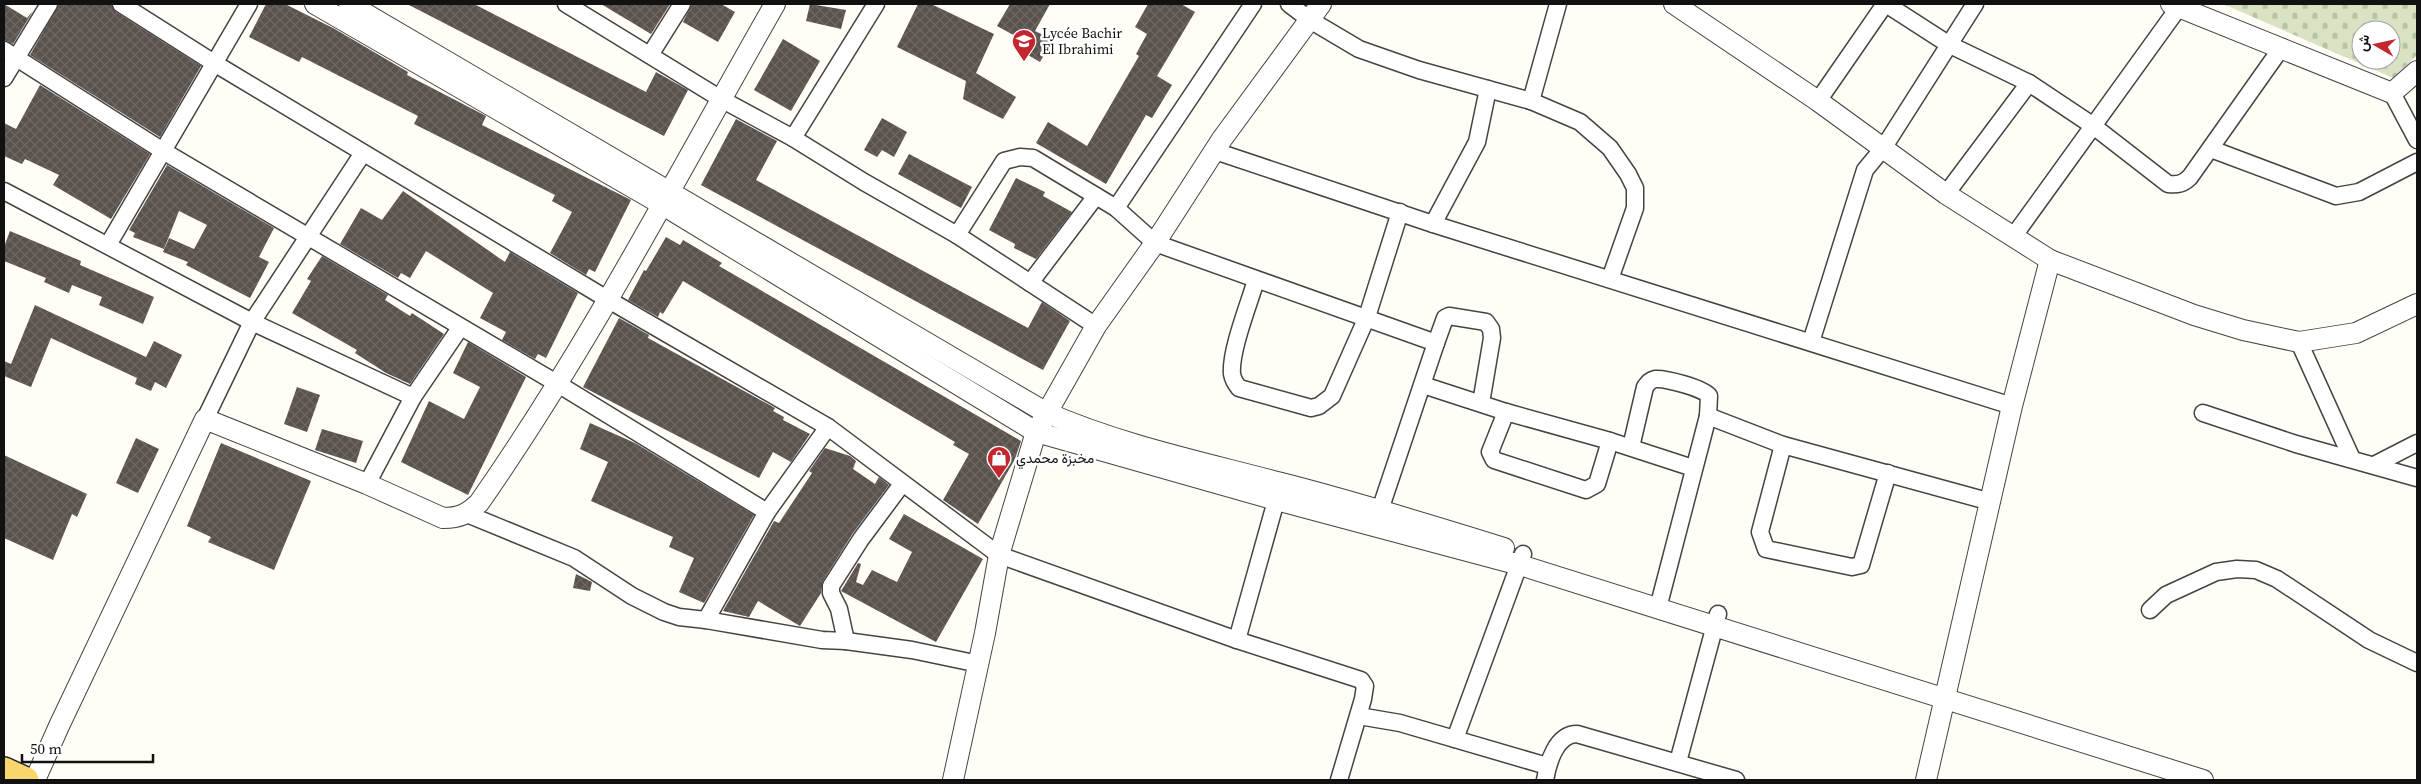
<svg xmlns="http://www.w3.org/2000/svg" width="2421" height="784" font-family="'Source Serif 4',Vazirmatn,serif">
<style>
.cemetery{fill:url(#cemetery-stones);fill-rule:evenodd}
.building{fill:url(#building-cross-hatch)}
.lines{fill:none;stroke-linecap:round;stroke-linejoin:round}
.minor-casing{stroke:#444;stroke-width:19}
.tertiary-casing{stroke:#444;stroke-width:22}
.primary-casing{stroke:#222;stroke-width:28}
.minor{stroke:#fff;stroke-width:16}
.tertiary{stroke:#fff;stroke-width:20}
.primary{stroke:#f9d66b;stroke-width:25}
.labels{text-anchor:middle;stroke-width:5;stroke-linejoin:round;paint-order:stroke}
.poi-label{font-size:14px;fill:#111;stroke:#fff;text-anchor:start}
</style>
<defs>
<pattern id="cemetery-stones" width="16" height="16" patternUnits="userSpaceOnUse" patternTransform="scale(1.25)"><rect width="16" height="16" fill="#d9e3c4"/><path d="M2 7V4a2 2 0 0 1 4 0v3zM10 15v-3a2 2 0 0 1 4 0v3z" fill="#b9c2a7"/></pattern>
<pattern id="building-cross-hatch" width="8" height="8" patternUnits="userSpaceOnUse" patternTransform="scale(1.25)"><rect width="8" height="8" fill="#5a524d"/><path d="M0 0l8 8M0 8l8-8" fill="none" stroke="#6d6662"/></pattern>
</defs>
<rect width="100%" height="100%" fill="#fffdf5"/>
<!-- cemetery -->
<path class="cemetery" d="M 2223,4 L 2417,4 L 2417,55 L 2393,78 ZM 2361,30 L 2391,30 L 2391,60 L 2361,60 Z"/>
<!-- building -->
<g class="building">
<path d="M 4,4 L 27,18 L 33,11 L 13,44 L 4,40 Z"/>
<path d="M 59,4 L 111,4 L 116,12 L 201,66 L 160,137 L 30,55 Z"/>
<path d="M 266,4 L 285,4 L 333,28 L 408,72 L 407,75 L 486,116 L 482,125 L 631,200 L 595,272 L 589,269 L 586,275 L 550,253 L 572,212 L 552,201 L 555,195 L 414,124 L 418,116 L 302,57 L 299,62 L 249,37 Z"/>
<path d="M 407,4 L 474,4 L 646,92 L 656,72 L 688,90 L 664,136 Z"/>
<path d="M 601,4 L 670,4 L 651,34 Z"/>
<path d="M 692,4 L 721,4 L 735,12 L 718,42 L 683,22 Z"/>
<path d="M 810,4 L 846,10 L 841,29 L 806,21 Z"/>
<path d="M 918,4 L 931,4 L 994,34 L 976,73 L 1016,97 L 1003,119 L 963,99 L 966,81 L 897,47 Z"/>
<path d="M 1010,4 L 1050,4 L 1035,31 L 1053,40 L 1040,62 L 1021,51 L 1026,42 L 997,26 Z"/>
<path d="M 1148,4 L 1181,4 L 1195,12 L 1157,76 L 1172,85 L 1152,118 L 1146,115 L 1106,184 L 1036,143 L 1048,122 L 1087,146 L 1139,56 L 1136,54 L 1147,34 L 1135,27 Z"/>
<path d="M 783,39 L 820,61 L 791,111 L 754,90 Z"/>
<path d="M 40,85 L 150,154 L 111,219 L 53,185 L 59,175 L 25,159 L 22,164 L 4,156 L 4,123 L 16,129 Z"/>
<path d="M 882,118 L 907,132 L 894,157 L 882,150 L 877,157 L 864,150 Z"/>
<path d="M 736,119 L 777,141 L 756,180 L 1028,328 L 1042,302 L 1070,321 L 1043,370 L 701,185 Z"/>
<path d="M 909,154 L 972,187 L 961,208 L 898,174 Z"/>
<path d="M 167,165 L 274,228 L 259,257 L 269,262 L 250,298 L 186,265 L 188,262 L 163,252 L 169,238 L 194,249 L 207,225 L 179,211 L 164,249 L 133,237 L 135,233 L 129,230 Z"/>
<path d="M 1016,178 L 1045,192 L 1043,196 L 1072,212 L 1036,259 L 1014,248 L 1015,244 L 989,230 Z"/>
<path d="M 403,191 L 505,262 L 510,252 L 578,293 L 546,358 L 538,354 L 535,359 L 502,340 L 506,332 L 480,318 L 493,293 L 426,251 L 410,278 L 401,273 L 398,278 L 340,244 L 361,208 L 382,220 Z"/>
<path d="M 10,231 L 81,261 L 80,265 L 154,297 L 143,324 L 99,305 L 102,297 L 72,285 L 69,293 L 44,282 L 46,278 L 4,261 L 4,247 Z"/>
<path d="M 666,237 L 680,245 L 683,240 L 722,263 L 719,266 L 1021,441 L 1015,459 L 978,524 L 943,500 L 969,454 L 953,445 L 955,442 L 683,281 L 663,314 L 660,312 L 658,317 L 628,300 L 644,270 L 646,271 Z"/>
<path d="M 322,256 L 388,295 L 385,300 L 410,316 L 412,313 L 444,334 L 410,384 L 386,373 L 355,353 L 357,350 L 292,313 L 311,281 L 307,279 Z"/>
<path d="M 35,305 L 146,357 L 154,341 L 182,355 L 166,388 L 155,382 L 151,391 L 135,384 L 137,378 L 51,338 L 31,387 L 4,376 L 4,361 L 11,364 Z"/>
<path d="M 619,318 L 649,335 L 648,338 L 775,408 L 773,411 L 784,417 L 783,420 L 810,434 L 791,462 L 773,452 L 759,478 L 583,387 Z"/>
<path d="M 468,342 L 526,377 L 468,495 L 401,462 L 429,401 L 464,419 L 480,387 L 453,373 Z"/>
<path d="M 297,387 L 320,395 L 307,432 L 284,424 Z"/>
<path d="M 590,423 L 635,443 L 754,515 L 704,603 L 679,592 L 694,558 L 669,547 L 673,537 L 591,501 L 608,462 L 580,449 Z"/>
<path d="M 322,429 L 363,441 L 356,463 L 315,450 Z"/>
<path d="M 136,438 L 159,449 L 138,493 L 116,483 Z"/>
<path d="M 221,443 L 311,481 L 274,570 L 208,542 L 211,537 L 187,526 Z"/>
<path d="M 825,448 L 850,456 L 856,461 L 853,469 L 875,484 L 879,477 L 889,485 L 853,533 L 823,581 L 821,593 L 800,626 L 758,601 L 749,617 L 723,611 L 774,521 L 779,523 L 812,473 L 809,471 Z"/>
<path d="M 4,455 L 87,494 L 77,517 L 72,514 L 53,560 L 4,538 Z"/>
<path d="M 904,514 L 983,559 L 936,642 L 841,591 L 858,563 L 861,564 L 856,582 L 863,585 L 872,570 L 897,582 L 912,552 L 889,539 Z"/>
<path d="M 576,574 L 592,582 L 590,591 L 573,588 Z"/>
</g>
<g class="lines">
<!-- minor casing -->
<g class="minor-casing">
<g id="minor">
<path d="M 121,4 L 214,63 L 607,299 L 828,427 L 999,555 L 1237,640 L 1361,680 L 1365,686 L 1363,699 L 1339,780"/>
<path d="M 566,4 L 721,99 L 793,138 L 864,182 L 957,235 L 1096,326"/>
<path d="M 1289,4 L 1310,20 L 1359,49 L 1419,70 L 1531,101 L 1580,122 L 1610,148 L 1628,174 L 1635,188 L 1635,208 L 1610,279"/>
<path d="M 1886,4 L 1948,44 L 2029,83 L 2092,125 L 2168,184 C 2178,185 2183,184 2190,177 L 2282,47"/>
<path d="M 4,50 L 163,151 L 558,384 L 767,512"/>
<path d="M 650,55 L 682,4"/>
<path d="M 4,78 L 49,4"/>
<path d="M 2392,93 L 2417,140"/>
<path d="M 1531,101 L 1558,4"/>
<path d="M 1818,101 L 1885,4"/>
<path d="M 793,138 L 876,4"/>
<path d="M 2211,149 L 2336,196 L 2359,192 L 2417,162"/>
<path d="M 1215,151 L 1433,224 L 2012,406"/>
<path d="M 4,191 L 252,322 L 413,397"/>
<path d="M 1946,194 L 2029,83"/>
<path d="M 1116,208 L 1253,4"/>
<path d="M 1433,224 L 1477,142 L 1488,89"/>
<path d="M 957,235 L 1004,161 L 1020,157 L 1033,158 L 1116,208 L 1155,243 L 1436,343"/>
<path d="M 2013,237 L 2179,7"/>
<path d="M 108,245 L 249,4"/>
<path d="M 1256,280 C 1249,304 1230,351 1232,374 C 1233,380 1235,383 1239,388 L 1311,408 L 1319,406 L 1332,396 L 1367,317 L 1400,212"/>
<path d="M 1030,283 L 1096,196"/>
<path d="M 1811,342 L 1865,170 L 1884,147 L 1975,4"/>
<path d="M 2299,342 L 2352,459"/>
<path d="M 1423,385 L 1506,412 L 1610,441 L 1693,468"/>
<path d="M 1506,412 L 1490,452 L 1494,460 L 1586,490 L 1597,484 L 1610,441"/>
<path d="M 2203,413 L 2296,444 L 2417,478"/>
<path d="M 1708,416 L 1783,445 L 1991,502"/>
<path d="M 205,419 L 252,322 L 363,153"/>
<path d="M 1783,445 L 1760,532 L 1766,549 L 1852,567 L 1861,565 L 1888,473"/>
<path d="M 1631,447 L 1645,387 C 1648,383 1650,380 1655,379 C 1665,378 1703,388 1709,396 L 1708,416 L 1658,608"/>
<path d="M 2374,465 L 2417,443"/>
<path d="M 367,484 L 413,397 L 460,328"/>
<path d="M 467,514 L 574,558 L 632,596 L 664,612 L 679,617 L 706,620 L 822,640 L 846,641 L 912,650 L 979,664"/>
<path d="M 1376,522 L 1436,343 L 1445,318 L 1449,316 L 1486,322 L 1491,329 L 1492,338 L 1481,403"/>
<path d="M 2150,610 L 2166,595 L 2216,572 L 2237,569 L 2256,570 L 2277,579 L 2369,640 L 2417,663"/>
<path d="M 706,620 L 767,512 L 828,427"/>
<path d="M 1237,640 L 1279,490"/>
<path d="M 846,641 L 839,609 L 831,593 L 831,586 L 861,539 L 902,484"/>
<path d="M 1359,716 L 1400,723 L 1547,766"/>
<path d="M 1455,739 L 1523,554"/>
<path d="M 1678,762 L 1718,614"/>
<path d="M 1545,780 C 1548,763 1556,734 1577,734 L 1736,780"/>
</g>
</g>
<!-- tertiary casing -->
<g class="tertiary-casing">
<g id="tertiary">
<path d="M 315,4 L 663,205 L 1036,432 L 1276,500 L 1520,565 L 2203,780"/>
<path d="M 349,4 L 1045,412 C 1120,445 1202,462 1281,483 C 1356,502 1430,525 1504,548"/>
<path d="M 1674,4 L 1818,101 L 1946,194 L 2050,260 L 2194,315 L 2243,330 L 2299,342 L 2356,333 L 2417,304"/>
<path d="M 2171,4 L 2392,93 L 2417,71"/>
<path d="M 35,780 L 59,726 L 205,419 L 367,484 L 443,518 C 460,518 467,514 479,503 C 590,344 679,172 775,4"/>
<path d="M 953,780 L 985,633 L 999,555 L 1036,432 L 1096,326 L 1155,243 L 1222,139 L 1321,4"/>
<path d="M 1926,780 L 2012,406 L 2050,260"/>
</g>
</g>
<!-- primary casing -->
<g class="primary-casing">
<path id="primary" d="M 4,770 L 26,780"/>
</g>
<!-- minor -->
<use href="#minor" class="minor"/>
<!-- tertiary -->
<use href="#tertiary" class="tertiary"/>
<!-- primary -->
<use href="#primary" class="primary"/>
</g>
<!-- icons -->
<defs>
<g id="school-pin" transform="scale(1.25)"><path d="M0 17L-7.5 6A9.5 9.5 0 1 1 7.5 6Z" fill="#c4262e" stroke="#fff"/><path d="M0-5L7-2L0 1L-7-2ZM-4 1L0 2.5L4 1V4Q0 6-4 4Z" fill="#fff"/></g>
<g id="shop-pin" transform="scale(1.25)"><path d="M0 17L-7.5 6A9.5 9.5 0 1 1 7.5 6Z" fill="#c4262e" stroke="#fff"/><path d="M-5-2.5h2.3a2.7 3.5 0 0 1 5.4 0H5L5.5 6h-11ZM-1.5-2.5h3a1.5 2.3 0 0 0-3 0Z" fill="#fff"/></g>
</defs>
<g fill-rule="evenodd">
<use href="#school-pin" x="1024" y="41"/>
<use href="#shop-pin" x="999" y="458"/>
</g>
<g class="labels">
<!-- poi labels -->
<g class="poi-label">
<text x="1042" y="38">Lycée Bachir<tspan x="1042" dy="16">El Ibrahimi</tspan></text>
<text x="1016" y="463">مخبزة محمدي</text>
</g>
</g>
<!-- border -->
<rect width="2421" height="784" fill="none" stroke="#111111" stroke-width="10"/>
<!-- north arrow -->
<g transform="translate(2376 45) rotate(279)"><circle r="24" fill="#ffffff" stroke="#a0a0a0"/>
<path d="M0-4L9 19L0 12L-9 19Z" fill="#c4262e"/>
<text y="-8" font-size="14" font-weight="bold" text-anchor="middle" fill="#111111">ش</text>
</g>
<!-- scale -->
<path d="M22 754v8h131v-8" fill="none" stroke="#111111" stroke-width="2.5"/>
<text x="30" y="754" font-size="15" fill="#111111" stroke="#ffffff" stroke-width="4" paint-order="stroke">50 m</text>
</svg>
